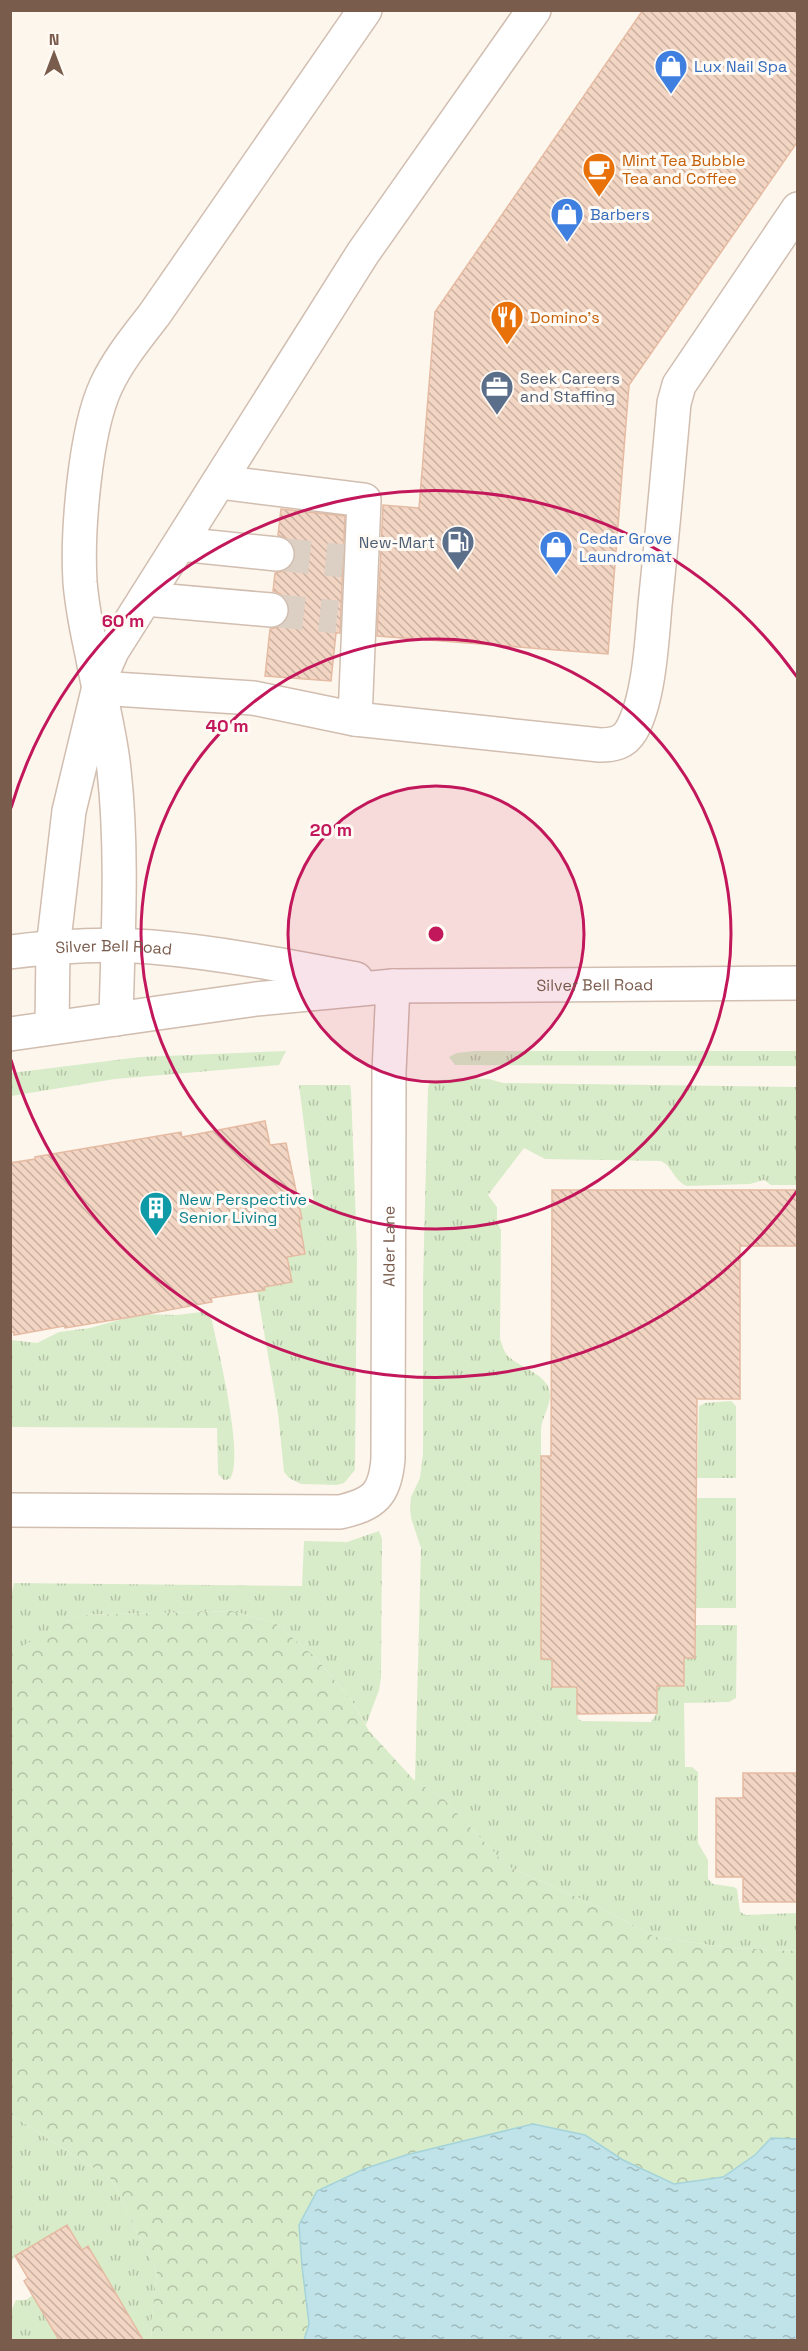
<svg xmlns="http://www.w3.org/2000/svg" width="808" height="2351" font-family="'Space Grotesk',sans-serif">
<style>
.grass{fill:url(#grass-tufts)}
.forest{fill:url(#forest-crowns)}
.water{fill:url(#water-ripples);stroke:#a5d3da;stroke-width:1.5}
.building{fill:url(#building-back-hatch);stroke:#e6bba3;stroke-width:1.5}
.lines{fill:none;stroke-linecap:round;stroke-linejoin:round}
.minor-tunnel{stroke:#dcd0c4;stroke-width:33;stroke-dasharray:33 16;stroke-linecap:butt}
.minor-casing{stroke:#d1beb0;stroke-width:36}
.minor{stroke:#fff;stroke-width:33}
.ring{fill:none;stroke:#c2185b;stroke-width:3}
.labels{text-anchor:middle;stroke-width:6;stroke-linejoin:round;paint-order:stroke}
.shop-label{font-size:16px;fill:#366cbe;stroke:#fffaf3;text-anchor:start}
.food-label{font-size:16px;fill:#c56008;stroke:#fffaf3;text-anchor:start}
.service-label{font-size:16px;fill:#4e5e75;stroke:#fffaf3;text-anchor:start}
.street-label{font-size:16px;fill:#7a5c4d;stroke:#fffaf3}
.culture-label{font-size:16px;fill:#0d838f;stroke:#fffaf3;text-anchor:start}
.centre{fill:#c2185b;stroke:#fffaf3;stroke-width:3}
.ring-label{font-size:18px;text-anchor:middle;font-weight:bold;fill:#c2185b;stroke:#fffaf3;stroke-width:6;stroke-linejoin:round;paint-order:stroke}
</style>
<defs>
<pattern id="grass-tufts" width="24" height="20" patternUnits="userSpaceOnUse" patternTransform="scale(1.5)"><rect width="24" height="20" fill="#d8ecc9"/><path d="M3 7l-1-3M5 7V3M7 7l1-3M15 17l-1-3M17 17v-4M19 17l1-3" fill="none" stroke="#b4c2a5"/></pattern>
<pattern id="forest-crowns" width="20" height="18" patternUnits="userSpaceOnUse" patternTransform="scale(1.5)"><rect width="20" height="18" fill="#d8ecc9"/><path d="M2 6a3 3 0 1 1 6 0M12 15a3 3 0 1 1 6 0" fill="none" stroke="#b4c2a5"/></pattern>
<pattern id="water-ripples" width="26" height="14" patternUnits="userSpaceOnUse" patternTransform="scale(1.5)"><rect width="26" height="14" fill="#bfe3e8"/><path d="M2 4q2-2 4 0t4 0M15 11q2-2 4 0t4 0" fill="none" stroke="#a0bbbe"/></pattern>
<pattern id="building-back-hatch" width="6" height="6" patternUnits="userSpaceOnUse" patternTransform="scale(1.5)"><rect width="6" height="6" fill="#f3d5c3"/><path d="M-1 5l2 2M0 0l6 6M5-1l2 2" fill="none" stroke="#cab0a1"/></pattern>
</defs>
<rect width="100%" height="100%" fill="#fdf6ec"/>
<!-- grass -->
<g class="grass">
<path d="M 286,1051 L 279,1065 L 115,1079 L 11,1096 L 11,1073 L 140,1057 Z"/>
<path d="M 474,1051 L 797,1051 L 798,1066 L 455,1065 L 449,1057 L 457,1053 Z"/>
<path d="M 464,1078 L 489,1079 L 503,1083 L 797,1087 L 797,1185 L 771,1185 L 764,1180 L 750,1184 L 687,1186 C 674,1181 673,1167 661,1161 L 545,1159 L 524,1148 L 488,1195 L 497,1207 L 497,1221 L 501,1230 L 500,1339 C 502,1344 504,1352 508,1356 C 521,1369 551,1374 550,1397 C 549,1408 542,1418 541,1429 L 541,1529 L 551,1529 L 552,1686 L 577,1687 L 578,1719 L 582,1721 L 651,1722 L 657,1713 L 657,1686 L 684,1686 L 684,1658 L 695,1658 L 695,1625 L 737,1625 L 736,1698 L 729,1702 L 684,1703 L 685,1767 L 692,1767 L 698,1772 L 698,1843 L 708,1860 L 708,1879 L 713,1884 L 734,1887 L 737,1889 L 740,1912 L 746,1915 L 797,1913 L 797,1951 L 730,1948 L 655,1937 L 597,1906 L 507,1866 L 442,1797 L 415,1781 L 421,1548 L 411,1518 L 410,1508 L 411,1497 L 420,1478 L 423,1454 L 423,1281 L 428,1088 L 430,1081 Z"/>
<path d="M 299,1085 L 350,1085 L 351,1090 L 357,1252 L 355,1470 L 344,1483 L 337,1485 L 301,1484 L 289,1478 L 284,1472 L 278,1413 L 257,1291 L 265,1289 L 264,1287 L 291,1282 L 287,1257 L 305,1254 L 299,1219 L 302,1218 L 299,1206 L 314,1204 Z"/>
<path d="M 202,1312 L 210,1317 L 212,1321 C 218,1349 245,1458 230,1479 L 224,1480 L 218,1474 L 217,1428 L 11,1427 L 11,1340 L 37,1343 L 59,1332 L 90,1328 L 141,1314 L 177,1315 Z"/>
<path d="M 731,1401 L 736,1406 L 736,1478 L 697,1478 L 699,1406 L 705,1403 Z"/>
<path d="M 697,1498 L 736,1498 L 736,1608 L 695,1608 L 684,1528 L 697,1528 Z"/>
<path d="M 379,1531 L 382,1539 L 381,1678 L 379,1690 L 366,1725 L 352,1701 L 315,1657 L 275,1623 L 232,1611 L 79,1615 L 11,1653 L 11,1596 L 14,1583 L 302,1586 L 304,1541 L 347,1542 Z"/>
<path d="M 11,2115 L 111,2179 L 157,2272 L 151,2325 L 152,2340 L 143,2340 L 88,2247 L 82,2250 L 68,2225 L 15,2256 L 11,2262 Z"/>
<path d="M 33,2295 L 59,2340 L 11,2340 L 11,2311 L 16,2300 L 26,2300 Z"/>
</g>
<!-- forest -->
<path class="forest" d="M 232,1611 L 275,1623 L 315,1657 L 352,1701 L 369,1731 L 415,1781 L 442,1797 L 507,1866 L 597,1906 L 655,1937 L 730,1948 L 797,1951 L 797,2139 L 771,2138 L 755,2155 L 723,2177 L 674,2184 L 623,2160 L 585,2135 L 533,2124 L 406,2155 L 364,2169 L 317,2191 L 299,2225 L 302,2266 L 309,2324 L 304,2340 L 152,2340 L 151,2325 L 157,2272 L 111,2179 L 11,2115 L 10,1653 L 79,1615 Z"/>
<!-- water -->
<path class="water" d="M 533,2124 L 585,2135 L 623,2160 L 674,2184 L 723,2177 L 755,2155 L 771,2138 L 797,2139 L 797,2340 L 304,2340 L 309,2324 L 302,2266 L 299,2225 L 317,2191 L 364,2169 L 406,2155 Z"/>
<!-- building -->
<g class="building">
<path d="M 643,10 L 798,10 L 798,141 L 629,385 L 608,654 L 377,636 L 383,505 L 419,508 L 435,312 Z"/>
<path d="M 281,509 L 345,516 L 340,633 L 336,633 L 331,681 L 265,676 L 270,629 L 279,627 L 287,620 L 290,612 L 288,602 L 281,594 L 273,591 L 275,573 L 284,571 L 292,565 L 296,555 L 294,547 L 288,539 L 278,535 Z"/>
<path d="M 265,1121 L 270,1145 L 286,1143 L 302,1219 L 299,1219 L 305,1254 L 287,1257 L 292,1282 L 264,1287 L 265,1290 L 211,1298 L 212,1302 L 131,1317 L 65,1328 L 64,1326 L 14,1335 L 14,1332 L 10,1333 L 10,1163 L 35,1159 L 35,1157 L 181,1132 L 182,1137 Z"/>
<path d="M 552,1190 L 798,1190 L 798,1246 L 740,1246 L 740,1399 L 697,1399 L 695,1658 L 684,1658 L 684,1686 L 657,1686 L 657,1713 L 577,1714 L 577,1687 L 552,1687 L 552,1659 L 541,1659 L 541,1456 L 551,1456 Z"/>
<path d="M 743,1773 L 798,1773 L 798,1902 L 743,1902 L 743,1877 L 716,1877 L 716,1798 L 743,1798 Z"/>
<path d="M 67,2225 L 82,2250 L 88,2246 L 143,2340 L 59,2340 L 24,2281 L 28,2278 L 15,2256 Z"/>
</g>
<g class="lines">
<!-- minor-tunnel -->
<g class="minor-tunnel">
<path d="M 277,554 L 343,561"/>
<path d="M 271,610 L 337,617"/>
</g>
<!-- minor casing -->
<g class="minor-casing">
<g id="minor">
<path d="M 219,482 L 364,500 L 355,719"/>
<path d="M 180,544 L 277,554"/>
<path d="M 145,599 L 271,610"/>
<path d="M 99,688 L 253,698 L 355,719 L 600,745 C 613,745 624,743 631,731 C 649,701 652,640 655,605 C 662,538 668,470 674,403 L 679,385 L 798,209"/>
<path id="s1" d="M 10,952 C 57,946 106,943 152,947 C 221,953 288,966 356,979"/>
<path d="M 116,1019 C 118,936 123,852 114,770 C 110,731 99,692 92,654 C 87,631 82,606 80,582 C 77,532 85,431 106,386 C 118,360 137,337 154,315 L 365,10"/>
<path d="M 52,1027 L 53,948 L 69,811 L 102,674 L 112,651 L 363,253 L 534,10"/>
<path id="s2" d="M 10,1034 L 256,999 L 393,986 L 798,983"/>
<path id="s3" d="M 10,1510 L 340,1512 C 374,1504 385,1495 388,1459 L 389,1072 L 393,986"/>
</g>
</g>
<!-- minor -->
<use href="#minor" class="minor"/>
</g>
<!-- distance rings -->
<circle cx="436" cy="934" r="148" fill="#c2185b" fill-opacity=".12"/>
<g class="ring">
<circle cx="436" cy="934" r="148"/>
<circle cx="436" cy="934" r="295"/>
<path d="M797 1191A443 443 0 0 1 11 1060M11 808A443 443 0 0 1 797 677"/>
</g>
<!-- icons -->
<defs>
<g id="shop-pin" transform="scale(1.725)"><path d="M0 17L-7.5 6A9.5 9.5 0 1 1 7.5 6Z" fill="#3f7fe0" stroke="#fffaf3"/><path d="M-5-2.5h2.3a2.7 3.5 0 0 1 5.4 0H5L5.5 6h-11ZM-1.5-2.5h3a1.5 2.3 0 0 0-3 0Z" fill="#fff"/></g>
<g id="cafe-pin" transform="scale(1.725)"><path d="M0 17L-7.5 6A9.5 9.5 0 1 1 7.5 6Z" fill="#e8710a" stroke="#fffaf3"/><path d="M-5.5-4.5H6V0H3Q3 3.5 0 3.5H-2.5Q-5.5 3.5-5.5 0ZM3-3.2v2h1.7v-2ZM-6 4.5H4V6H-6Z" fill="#fff"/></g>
<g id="restaurant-pin" transform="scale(1.725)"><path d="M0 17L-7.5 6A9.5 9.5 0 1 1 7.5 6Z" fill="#e8710a" stroke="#fffaf3"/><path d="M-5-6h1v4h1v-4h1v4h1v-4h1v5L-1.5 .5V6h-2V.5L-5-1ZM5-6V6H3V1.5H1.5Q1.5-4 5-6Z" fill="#fff"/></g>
<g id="office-pin" transform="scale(1.725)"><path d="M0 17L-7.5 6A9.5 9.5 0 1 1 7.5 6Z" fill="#5c6f8a" stroke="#fffaf3"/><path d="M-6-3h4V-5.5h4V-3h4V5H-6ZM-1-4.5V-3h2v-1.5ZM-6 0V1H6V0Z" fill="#fff"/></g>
<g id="fuel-pin" transform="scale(1.725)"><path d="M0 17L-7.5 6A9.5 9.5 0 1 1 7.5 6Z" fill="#5c6f8a" stroke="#fffaf3"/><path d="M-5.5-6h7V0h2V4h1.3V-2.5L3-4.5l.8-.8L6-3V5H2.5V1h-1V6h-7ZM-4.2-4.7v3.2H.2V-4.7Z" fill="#fff"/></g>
<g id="building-pin" transform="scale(1.725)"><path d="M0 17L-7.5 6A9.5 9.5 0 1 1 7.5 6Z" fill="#0f9aa8" stroke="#fffaf3"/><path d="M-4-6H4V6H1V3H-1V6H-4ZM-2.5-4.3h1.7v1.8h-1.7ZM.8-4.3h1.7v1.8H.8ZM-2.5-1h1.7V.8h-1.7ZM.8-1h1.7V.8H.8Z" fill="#fff"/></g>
</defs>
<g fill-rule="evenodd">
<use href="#shop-pin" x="671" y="66"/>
<use href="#cafe-pin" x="599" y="169"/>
<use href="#shop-pin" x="567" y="214"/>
<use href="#restaurant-pin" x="507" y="317"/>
<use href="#office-pin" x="497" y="387"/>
<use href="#fuel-pin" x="458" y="542"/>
<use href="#shop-pin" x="556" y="547"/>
<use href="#building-pin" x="156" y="1208"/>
</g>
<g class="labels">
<!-- shop labels -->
<g class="shop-label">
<text x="694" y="72">Lux Nail Spa</text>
<text x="590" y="220">Barbers</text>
<text x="579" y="544">Cedar Grove<tspan x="579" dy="18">Laundromat</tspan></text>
</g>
<!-- food labels -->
<g class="food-label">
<text x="622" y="166">Mint Tea Bubble<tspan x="622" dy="18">Tea and Coffee</tspan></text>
<text x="530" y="323">Domino's</text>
</g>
<!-- service labels -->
<g class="service-label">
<text x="520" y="384">Seek Careers<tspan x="520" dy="18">and Staffing</tspan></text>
<text x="435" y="548" text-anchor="end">New-Mart</text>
</g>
<!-- street labels -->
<g class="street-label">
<text dy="6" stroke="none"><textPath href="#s1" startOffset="104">Silver Bell Road</textPath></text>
<text dy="6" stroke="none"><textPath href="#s2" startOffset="588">Silver Bell Road</textPath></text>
<text dy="6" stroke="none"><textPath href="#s3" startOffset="622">Alder Lane</textPath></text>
</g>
<!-- culture labels -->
<g class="culture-label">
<text x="179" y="1205">New Perspective<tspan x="179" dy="18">Senior Living</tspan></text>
</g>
</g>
<circle cx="436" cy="934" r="9" class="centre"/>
<g class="ring-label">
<text x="123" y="627">60 m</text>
<text x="227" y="732">40 m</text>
<text x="331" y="836">20 m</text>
</g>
<!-- border -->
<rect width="808" height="2351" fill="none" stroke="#7a5c4d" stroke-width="24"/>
<!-- north arrow -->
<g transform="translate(54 54)" stroke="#fffaf3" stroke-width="4.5" paint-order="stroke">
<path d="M0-4.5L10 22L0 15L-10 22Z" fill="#7a5c4d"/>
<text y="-9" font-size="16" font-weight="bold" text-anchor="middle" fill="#7a5c4d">N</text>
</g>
</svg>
